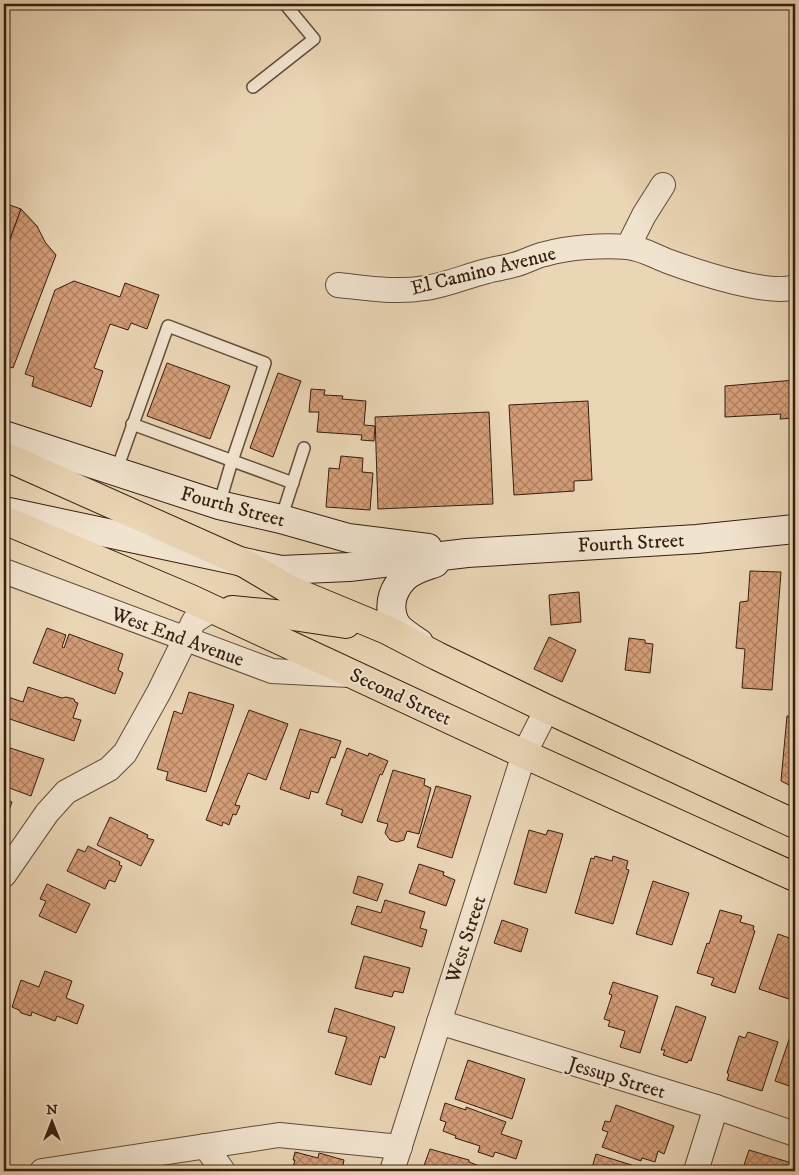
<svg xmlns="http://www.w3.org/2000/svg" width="799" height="1175" font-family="'IM FELL DW Pica',serif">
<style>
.building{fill:url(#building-cross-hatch);stroke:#361e0d}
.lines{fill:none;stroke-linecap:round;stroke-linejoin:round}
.service-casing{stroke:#634c37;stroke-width:14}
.minor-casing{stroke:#634c37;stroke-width:26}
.secondary-casing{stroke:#361e0d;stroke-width:30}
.primary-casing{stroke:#361e0d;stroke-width:30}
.service{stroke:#f1e4cf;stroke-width:11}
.minor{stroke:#f1e4cf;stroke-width:24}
.secondary{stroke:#f1e4cf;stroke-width:28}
.primary{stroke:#ead5b5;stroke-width:28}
.labels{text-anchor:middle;stroke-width:4;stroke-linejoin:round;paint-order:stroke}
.street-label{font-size:20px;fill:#361e0d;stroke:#f1e4cf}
</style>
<defs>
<pattern id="building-cross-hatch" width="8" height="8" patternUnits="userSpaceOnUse" patternTransform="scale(1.25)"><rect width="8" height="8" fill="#d49d78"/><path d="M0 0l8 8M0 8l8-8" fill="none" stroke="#ad7f61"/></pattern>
</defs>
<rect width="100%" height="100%" fill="#ead5b5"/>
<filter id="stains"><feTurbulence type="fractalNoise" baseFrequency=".004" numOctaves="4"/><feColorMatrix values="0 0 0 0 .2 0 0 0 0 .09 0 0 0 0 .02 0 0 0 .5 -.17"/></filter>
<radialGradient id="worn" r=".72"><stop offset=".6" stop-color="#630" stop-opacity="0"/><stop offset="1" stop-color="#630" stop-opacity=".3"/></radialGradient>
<!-- building -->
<g class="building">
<path d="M 4,203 L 21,209 L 6,250 L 4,249 Z"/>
<path d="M 21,209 L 37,226 L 45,242 L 56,255 L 13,368 L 4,365 L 4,256 Z"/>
<path d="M 74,281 L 120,297 L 125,283 L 159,295 L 147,329 L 131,323 L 128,330 L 110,324 L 94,368 L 103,371 L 91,407 L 32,386 L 34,377 L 25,374 L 55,290 Z"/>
<path d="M 167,363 L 230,386 L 210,439 L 147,416 Z"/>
<path d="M 278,373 L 301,381 L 273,457 L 250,448 Z"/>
<path d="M 795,380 L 795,418 L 780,419 L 781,414 L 725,417 L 725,386 Z"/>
<path d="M 311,389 L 325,390 L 324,395 L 343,396 L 342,399 L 366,401 L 364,425 L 375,426 L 374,441 L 361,440 L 362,435 L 317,432 L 319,412 L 309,412 Z"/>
<path d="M 588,401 L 592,480 L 574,481 L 574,491 L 514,495 L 509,405 Z"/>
<path d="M 489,412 L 493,504 L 378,509 L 375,417 Z"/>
<path d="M 341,456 L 363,458 L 362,472 L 373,473 L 370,510 L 326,507 L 329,468 L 339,469 Z"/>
<path d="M 750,571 L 781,572 L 772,690 L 742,688 L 745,649 L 736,648 L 740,602 L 748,601 Z"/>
<path d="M 579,592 L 581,622 L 551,625 L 549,595 Z"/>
<path d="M 47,628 L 66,635 L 62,647 L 64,648 L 69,634 L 123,654 L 118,670 L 123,673 L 115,694 L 33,663 Z"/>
<path d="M 549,637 L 576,650 L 562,682 L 534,669 Z"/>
<path d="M 629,638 L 645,640 L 645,643 L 653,644 L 650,673 L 625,670 Z"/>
<path d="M 28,687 L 62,698 L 66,697 L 74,699 L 75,702 L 78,703 L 73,718 L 81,720 L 74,741 L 4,717 L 4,712 L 8,697 L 23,702 Z"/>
<path d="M 189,692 L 234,705 L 206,792 L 166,780 L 168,772 L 157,769 L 174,711 L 182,714 Z"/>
<path d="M 249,710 L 288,724 L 266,780 L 248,773 L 235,805 L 240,806 L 236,815 L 233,814 L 229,825 L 223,822 L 222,826 L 206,820 Z"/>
<path d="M 787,716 L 795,717 L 795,788 L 781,781 Z"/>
<path d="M 300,729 L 341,741 L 335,758 L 331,757 L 318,793 L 311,791 L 309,799 L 280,789 Z"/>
<path d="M 4,746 L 44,759 L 31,796 L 4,786 Z"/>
<path d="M 347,748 L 368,756 L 369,753 L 388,761 L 382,775 L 380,774 L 362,823 L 341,815 L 343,810 L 326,804 Z"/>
<path d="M 393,770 L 425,779 L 424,785 L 431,788 L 419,834 L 407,831 L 404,840 L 397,842 L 390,840 L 385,833 L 388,824 L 377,821 Z"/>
<path d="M 436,786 L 471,796 L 452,858 L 417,847 Z"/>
<path d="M 4,799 L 12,802 L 5,821 L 4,821 Z"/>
<path d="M 110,817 L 148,835 L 147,838 L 154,840 L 141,866 L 97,845 Z"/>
<path d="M 529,830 L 546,835 L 548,830 L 563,834 L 546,893 L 514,884 Z"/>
<path d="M 88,846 L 120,862 L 119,865 L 122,866 L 115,882 L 109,880 L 105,889 L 67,871 L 78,849 L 85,852 Z"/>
<path d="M 595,856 L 612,861 L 613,856 L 628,861 L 626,869 L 629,870 L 613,924 L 575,913 L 591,858 L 594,859 Z"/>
<path d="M 419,864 L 444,872 L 443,875 L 455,880 L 446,906 L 409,893 Z"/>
<path d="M 358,876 L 383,884 L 377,901 L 353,893 Z"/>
<path d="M 653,881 L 689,893 L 672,945 L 636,934 Z"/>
<path d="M 47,884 L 90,904 L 76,933 L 39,916 L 46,901 L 40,899 Z"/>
<path d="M 385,900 L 425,912 L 420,928 L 427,930 L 422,947 L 351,924 L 357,906 L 381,913 Z"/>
<path d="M 720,910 L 742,916 L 740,922 L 754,926 L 753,930 L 755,931 L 735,993 L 711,985 L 714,978 L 697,973 L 707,943 L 709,944 Z"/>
<path d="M 502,920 L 528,929 L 521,952 L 494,943 Z"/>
<path d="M 778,934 L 795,940 L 795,1001 L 759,989 Z"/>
<path d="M 364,956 L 410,968 L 403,993 L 394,991 L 392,997 L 355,988 Z"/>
<path d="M 45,971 L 72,981 L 66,998 L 84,1005 L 77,1024 L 57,1016 L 55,1021 L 32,1012 L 31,1016 L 21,1013 L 19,1010 L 12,1007 L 21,980 L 39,987 Z"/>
<path d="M 613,982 L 658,996 L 640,1053 L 620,1047 L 625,1031 L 608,1026 L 610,1021 L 604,1019 L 612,995 L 609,994 Z"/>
<path d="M 676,1006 L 706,1017 L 691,1061 L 689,1060 L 687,1063 L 663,1055 L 665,1050 L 661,1050 Z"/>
<path d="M 335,1008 L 395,1027 L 385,1058 L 380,1056 L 371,1085 L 335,1074 L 347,1037 L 328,1032 Z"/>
<path d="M 795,1022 L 795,1088 L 775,1081 Z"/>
<path d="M 748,1032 L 778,1042 L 762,1091 L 727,1080 L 729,1074 L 727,1073 L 739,1036 L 745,1038 Z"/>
<path d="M 468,1060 L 525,1079 L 512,1119 L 455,1099 Z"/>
<path d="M 445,1103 L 466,1110 L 466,1107 L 506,1122 L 501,1134 L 522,1141 L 516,1159 L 495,1152 L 493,1157 L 478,1152 L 480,1146 L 455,1138 L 456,1136 L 443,1131 L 446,1122 L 440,1120 Z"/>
<path d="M 616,1105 L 674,1126 L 664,1154 L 658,1151 L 655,1162 L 642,1158 L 641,1161 L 602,1147 L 608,1132 L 602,1130 L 605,1121 L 610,1122 Z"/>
<path d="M 430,1149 L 469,1160 L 469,1162 L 492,1171 L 422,1171 Z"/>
<path d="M 749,1150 L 795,1164 L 793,1171 L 742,1171 Z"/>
<path d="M 295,1152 L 318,1158 L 319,1153 L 344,1160 L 343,1165 L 358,1170 L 358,1171 L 292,1171 L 295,1160 L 293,1160 Z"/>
<path d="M 596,1154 L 651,1171 L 591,1171 Z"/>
</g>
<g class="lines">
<!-- service casing -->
<g class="service-casing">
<g id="service">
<path d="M 253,87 L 314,39 L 285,4"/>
<path d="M 132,424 L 293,483"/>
<path d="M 116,472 L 168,326 L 265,363 L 232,461 L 219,505"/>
<path d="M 281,519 L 304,448"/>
</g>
</g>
<!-- minor casing -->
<g class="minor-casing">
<g id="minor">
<path d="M 628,247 L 644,215 L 663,185"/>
<path d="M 338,285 C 367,288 396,293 425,288 C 447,285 466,276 487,271 C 496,268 505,268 513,265 C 524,263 534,256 545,254 C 569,247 603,245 628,247 C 644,249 656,257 670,262 C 697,272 769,296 795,287"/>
<path d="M 4,571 L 272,671 L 349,675"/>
<path d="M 4,875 L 47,813 L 66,792 L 109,769 L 125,753 L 159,692 L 194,621 L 213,609"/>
<path d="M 439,1022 L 716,1107 L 795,1134"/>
<path d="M 205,1146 L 223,1171"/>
<path d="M 42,1171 L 279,1135 L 400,1147"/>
<path d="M 392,1171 L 524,754 L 547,709"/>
<path d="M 696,1171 L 716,1107"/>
</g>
</g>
<!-- secondary casing -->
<g class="secondary-casing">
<g id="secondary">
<path d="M 4,435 L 219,505 L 281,519 L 348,538 L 428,548"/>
<path d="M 4,511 L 281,570 L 349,567 L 467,553 L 697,539 L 795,529"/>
<path d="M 419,643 C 412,638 402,632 397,626 C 387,610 391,592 403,579 C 411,570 424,567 435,563"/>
</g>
</g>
<!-- primary casing -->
<g class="primary-casing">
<g id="primary">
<path d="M 4,456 L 246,564 L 288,589 L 387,630 L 437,656 L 547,709 L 795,824"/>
<path d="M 4,520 L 191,599 L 524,754 L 795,877"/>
<path d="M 232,610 L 286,615 L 346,624"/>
</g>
</g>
<!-- service -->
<use href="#service" class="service"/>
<!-- minor -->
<use href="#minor" class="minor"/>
<!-- secondary -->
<use href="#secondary" class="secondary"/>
<!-- primary -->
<use href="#primary" class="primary"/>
</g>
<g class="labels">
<!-- street labels -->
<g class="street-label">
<text transform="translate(483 270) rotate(-14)" y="7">El Camino Avenue</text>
<text transform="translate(233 506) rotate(15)" y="7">Fourth Street</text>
<text transform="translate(631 542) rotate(-3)" y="7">Fourth Street</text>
<text transform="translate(178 636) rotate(20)" y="7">West End Avenue</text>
<text transform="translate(401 696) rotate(25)" y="7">Second Street</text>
<text transform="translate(465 939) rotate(-72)" y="7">West Street</text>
<text transform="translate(617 1077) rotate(17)" y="7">Jessup Street</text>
</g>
</g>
<!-- margin -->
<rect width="799" height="1175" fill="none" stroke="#ead5b5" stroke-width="20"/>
<rect x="5" y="5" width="789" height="1165" fill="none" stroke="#361e0d" stroke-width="2.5"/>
<rect x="10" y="10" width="779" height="1155" fill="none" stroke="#361e0d"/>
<!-- north arrow -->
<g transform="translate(52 1122)" stroke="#f1e4cf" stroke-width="4" paint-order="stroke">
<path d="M0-4L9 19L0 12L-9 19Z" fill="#361e0d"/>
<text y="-8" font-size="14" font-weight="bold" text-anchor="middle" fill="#361e0d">N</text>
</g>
<rect width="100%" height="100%" filter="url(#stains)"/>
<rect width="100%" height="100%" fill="url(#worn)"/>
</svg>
